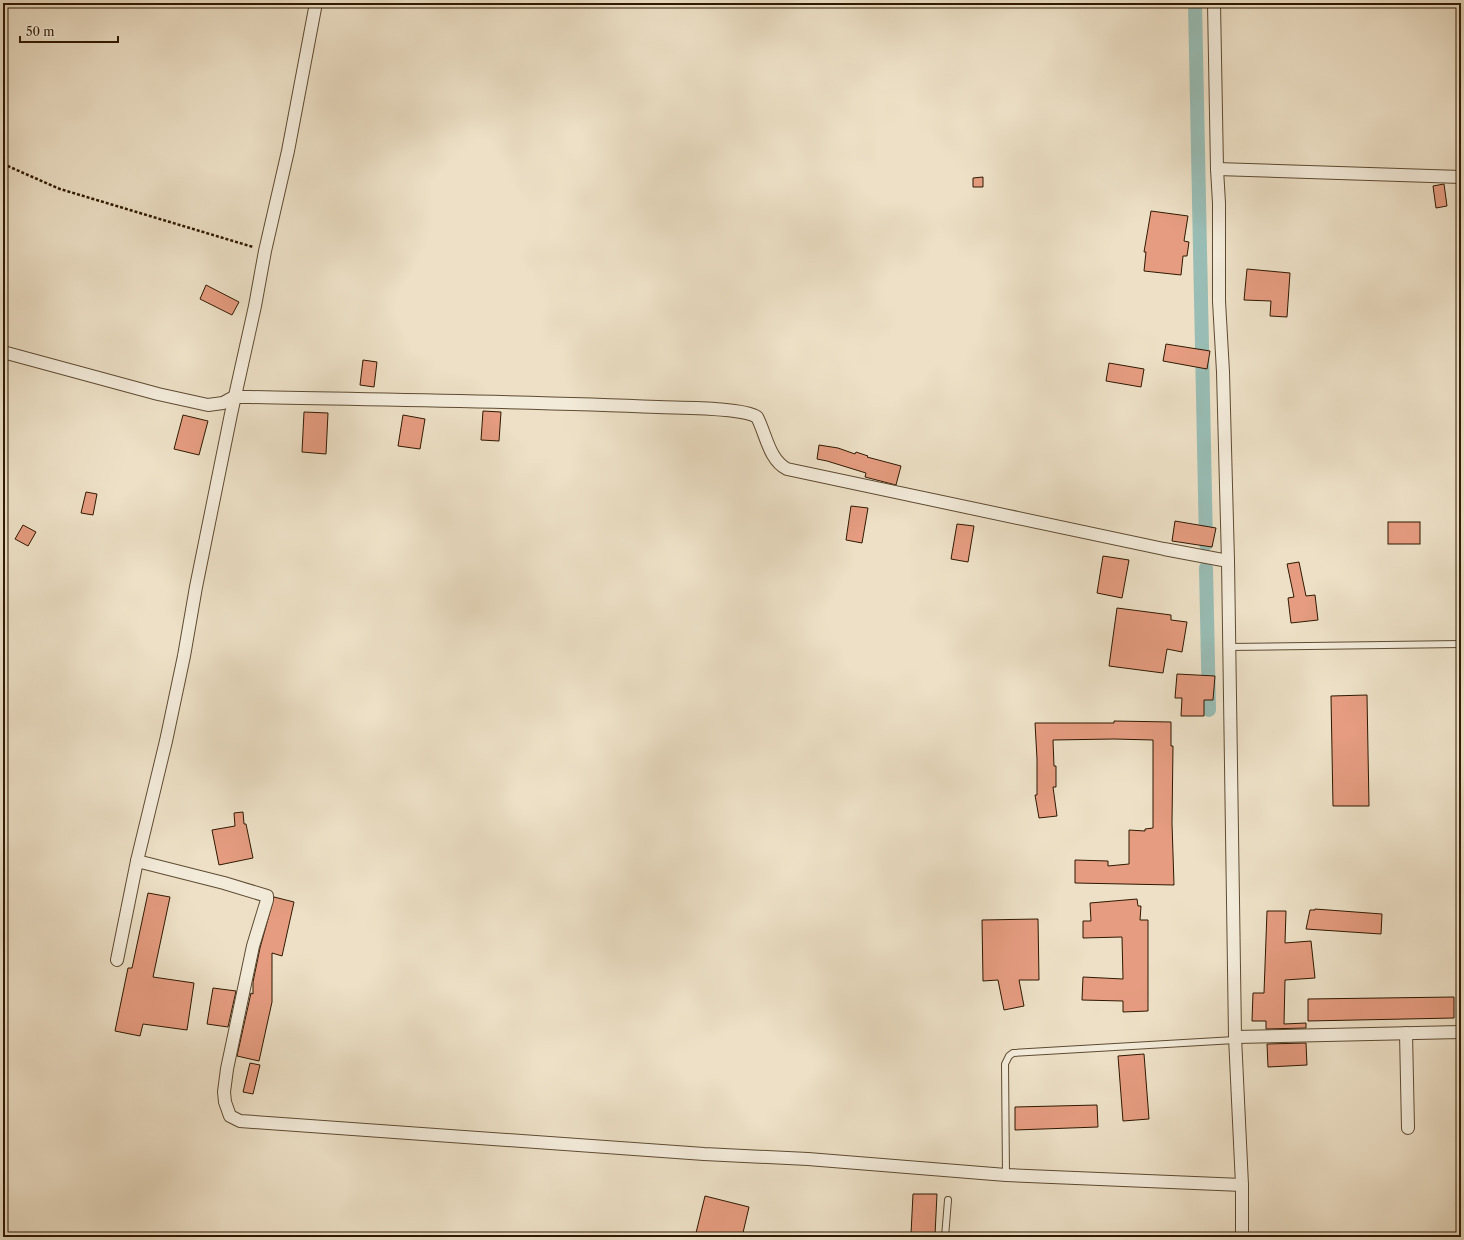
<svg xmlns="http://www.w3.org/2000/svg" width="1464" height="1240" font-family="'Libre Caslon Text',serif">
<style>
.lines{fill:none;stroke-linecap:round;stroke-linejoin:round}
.canal{stroke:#99bdb5;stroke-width:14}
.building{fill:#e59c80;stroke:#2f1901}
.lane-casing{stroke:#5e4b32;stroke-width:8}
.street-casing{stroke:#5e4b32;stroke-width:14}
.path{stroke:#2f1901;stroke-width:2.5;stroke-dasharray:3 2;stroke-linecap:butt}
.lane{stroke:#f3ebda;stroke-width:6}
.street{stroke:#f3ebda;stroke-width:12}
</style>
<rect width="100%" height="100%" fill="#ede0c6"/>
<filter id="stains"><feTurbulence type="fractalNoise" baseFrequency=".005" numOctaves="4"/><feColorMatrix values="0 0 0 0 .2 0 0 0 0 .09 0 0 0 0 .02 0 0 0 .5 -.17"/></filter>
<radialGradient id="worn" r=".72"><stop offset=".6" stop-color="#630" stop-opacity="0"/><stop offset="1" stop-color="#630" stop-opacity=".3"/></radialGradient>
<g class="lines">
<!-- canal -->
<g class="canal">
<path d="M 1195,3 L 1206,544"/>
<path d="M 1206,568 L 1209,710"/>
</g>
</g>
<!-- building -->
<g class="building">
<path d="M 983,177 L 983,187 L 973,187 L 973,178 Z"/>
<path d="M 1444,184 L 1447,206 L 1436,208 L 1433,186 Z"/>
<path d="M 1151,211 L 1188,216 L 1184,241 L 1189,242 L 1187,256 L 1183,256 L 1181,275 L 1144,271 L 1146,252 L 1144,252 Z"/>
<path d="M 1247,269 L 1290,273 L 1287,317 L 1270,316 L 1271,301 L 1244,300 Z"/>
<path d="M 206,285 L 239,302 L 232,315 L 200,299 Z"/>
<path d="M 1166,344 L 1210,351 L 1207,369 L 1163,361 Z"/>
<path d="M 363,360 L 377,362 L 374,387 L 360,385 Z"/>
<path d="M 1109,363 L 1144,369 L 1141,387 L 1106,381 Z"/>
<path d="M 483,411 L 501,412 L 499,441 L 481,440 Z"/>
<path d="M 304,412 L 328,413 L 326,454 L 302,452 Z"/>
<path d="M 183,415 L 208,421 L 199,455 L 174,449 Z"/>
<path d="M 403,415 L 425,419 L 420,449 L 398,446 Z"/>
<path d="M 819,445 L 838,448 L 855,454 L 856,452 L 868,456 L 867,457 L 901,466 L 896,485 L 865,477 L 866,473 L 827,461 L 817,459 Z"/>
<path d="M 86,492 L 97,494 L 93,515 L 81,513 Z"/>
<path d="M 851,506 L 868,508 L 862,543 L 846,540 Z"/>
<path d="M 1175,521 L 1216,528 L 1212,547 L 1172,541 Z"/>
<rect x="1388" y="522" width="32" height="22"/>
<path d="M 957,524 L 974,526 L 968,562 L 951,559 Z"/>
<path d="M 23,525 L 36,532 L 28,546 L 15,539 Z"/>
<path d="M 1103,556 L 1129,560 L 1122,598 L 1097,593 Z"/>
<path d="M 1299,562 L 1306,596 L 1315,595 L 1318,620 L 1291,623 L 1288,598 L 1294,597 L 1287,564 Z"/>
<path d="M 1117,608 L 1171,615 L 1171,620 L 1187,622 L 1182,652 L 1167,649 L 1163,673 L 1109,666 Z"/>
<path d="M 1177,674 L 1215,676 L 1213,700 L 1204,700 L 1204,716 L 1181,716 L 1182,698 L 1175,698 Z"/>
<path d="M 1367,695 L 1369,806 L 1333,806 L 1331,696 Z"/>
<path d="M 1114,721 L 1171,722 L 1171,746 L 1173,746 L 1172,823 L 1174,885 L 1075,883 L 1075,860 L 1108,861 L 1108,866 L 1129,864 L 1129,830 L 1145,831 L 1145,829 L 1153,828 L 1153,740 L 1114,739 L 1053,740 L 1054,766 L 1056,766 L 1056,787 L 1053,787 L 1057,816 L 1039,818 L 1035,795 L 1037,795 L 1037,759 L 1035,723 L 1114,723 Z"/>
<path d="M 243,812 L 244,824 L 246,824 L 253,858 L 219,865 L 212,830 L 235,826 L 234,813 Z"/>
<path d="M 148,893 L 170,897 L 153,977 L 194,983 L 187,1030 L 143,1024 L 140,1036 L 115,1031 L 128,968 L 132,968 Z"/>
<path d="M 274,897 L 294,902 L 282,956 L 272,953 L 272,1002 L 259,1061 L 237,1056 L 251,993 L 253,994 L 253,982 L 260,948 Z"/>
<path d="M 1137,899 L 1138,906 L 1141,906 L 1140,920 L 1148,920 L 1148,1011 L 1123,1012 L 1123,1001 L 1082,1000 L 1083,977 L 1123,979 L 1122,937 L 1083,938 L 1083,921 L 1091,921 L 1090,903 Z"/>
<path d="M 1315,909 L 1382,914 L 1381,934 L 1306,929 L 1310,910 L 1315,910 Z"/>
<path d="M 1267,911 L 1286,911 L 1285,943 L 1311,941 L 1315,978 L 1285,980 L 1284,1024 L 1306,1023 L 1306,1028 L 1266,1029 L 1266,1021 L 1252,1021 L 1253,993 L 1264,993 Z"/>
<path d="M 1038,919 L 1039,980 L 1019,980 L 1024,1006 L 1004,1010 L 998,980 L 983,981 L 982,920 Z"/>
<path d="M 213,988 L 236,991 L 228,1027 L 207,1024 Z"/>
<path d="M 1454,997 L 1454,1018 L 1308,1021 L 1308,999 Z"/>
<path d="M 1306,1043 L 1307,1065 L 1268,1067 L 1267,1044 Z"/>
<path d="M 1144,1054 L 1149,1119 L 1123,1121 L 1118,1056 Z"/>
<path d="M 250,1063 L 260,1065 L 253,1094 L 243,1092 Z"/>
<path d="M 1097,1105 L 1098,1127 L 1015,1130 L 1015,1107 Z"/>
<path d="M 913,1194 L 937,1194 L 935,1235 L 911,1234 Z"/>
<path d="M 705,1196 L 749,1207 L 742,1237 L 695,1237 Z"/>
</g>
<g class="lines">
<!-- lane casing -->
<g class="lane-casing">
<g id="lane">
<path d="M 1229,647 L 1461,644"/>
<path d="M 1006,1175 L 1005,1064 L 1009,1056 L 1013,1053 L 1235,1040"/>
<path d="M 945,1237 L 948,1200"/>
</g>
</g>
<!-- street casing -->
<g class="street-casing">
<g id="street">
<path d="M 1214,3 L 1217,169 L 1219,203 L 1219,301 L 1223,372 L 1228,561 L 1235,1037 L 1242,1185 L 1242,1237"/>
<path d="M 1217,169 L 1461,177"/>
<path d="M 3,352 L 158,394 L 208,405 L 223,403 L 234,397 L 250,397 C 386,400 522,401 658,407 C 679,408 742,407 757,417 C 766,434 769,460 787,469 L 1164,549 L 1228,561"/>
<path d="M 137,861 L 224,883 L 267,896 L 267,900 L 253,946 L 227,1069 L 224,1092 L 225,1102 L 230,1116 L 240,1121 L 704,1154 L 808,1159 L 1006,1175 L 1242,1185"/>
<path d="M 117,960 L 137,861 L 166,741 L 184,656 L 196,587 L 231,414 L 255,306 L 265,251 L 288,151 L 316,3"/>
<path d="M 1406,1033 L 1408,1128"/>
<path d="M 1235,1037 L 1461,1032"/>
</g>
</g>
<!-- path -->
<path class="path" d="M 3,164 L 60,189 L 253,247"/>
<!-- lane -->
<use href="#lane" class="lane"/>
<!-- street -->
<use href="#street" class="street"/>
</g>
<!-- margin -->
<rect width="1464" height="1240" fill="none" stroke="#ede0c6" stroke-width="16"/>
<rect x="4" y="4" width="1456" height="1232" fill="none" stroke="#2f1901" stroke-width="2"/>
<rect x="8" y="8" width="1448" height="1224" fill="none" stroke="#2f1901"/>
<!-- scale -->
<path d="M20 36v6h98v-6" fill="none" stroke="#2f1901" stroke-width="2"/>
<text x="26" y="36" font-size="12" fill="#2f1901" stroke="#f3ebda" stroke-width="3" paint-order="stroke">50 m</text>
<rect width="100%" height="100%" filter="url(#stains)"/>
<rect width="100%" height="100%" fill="url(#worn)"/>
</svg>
